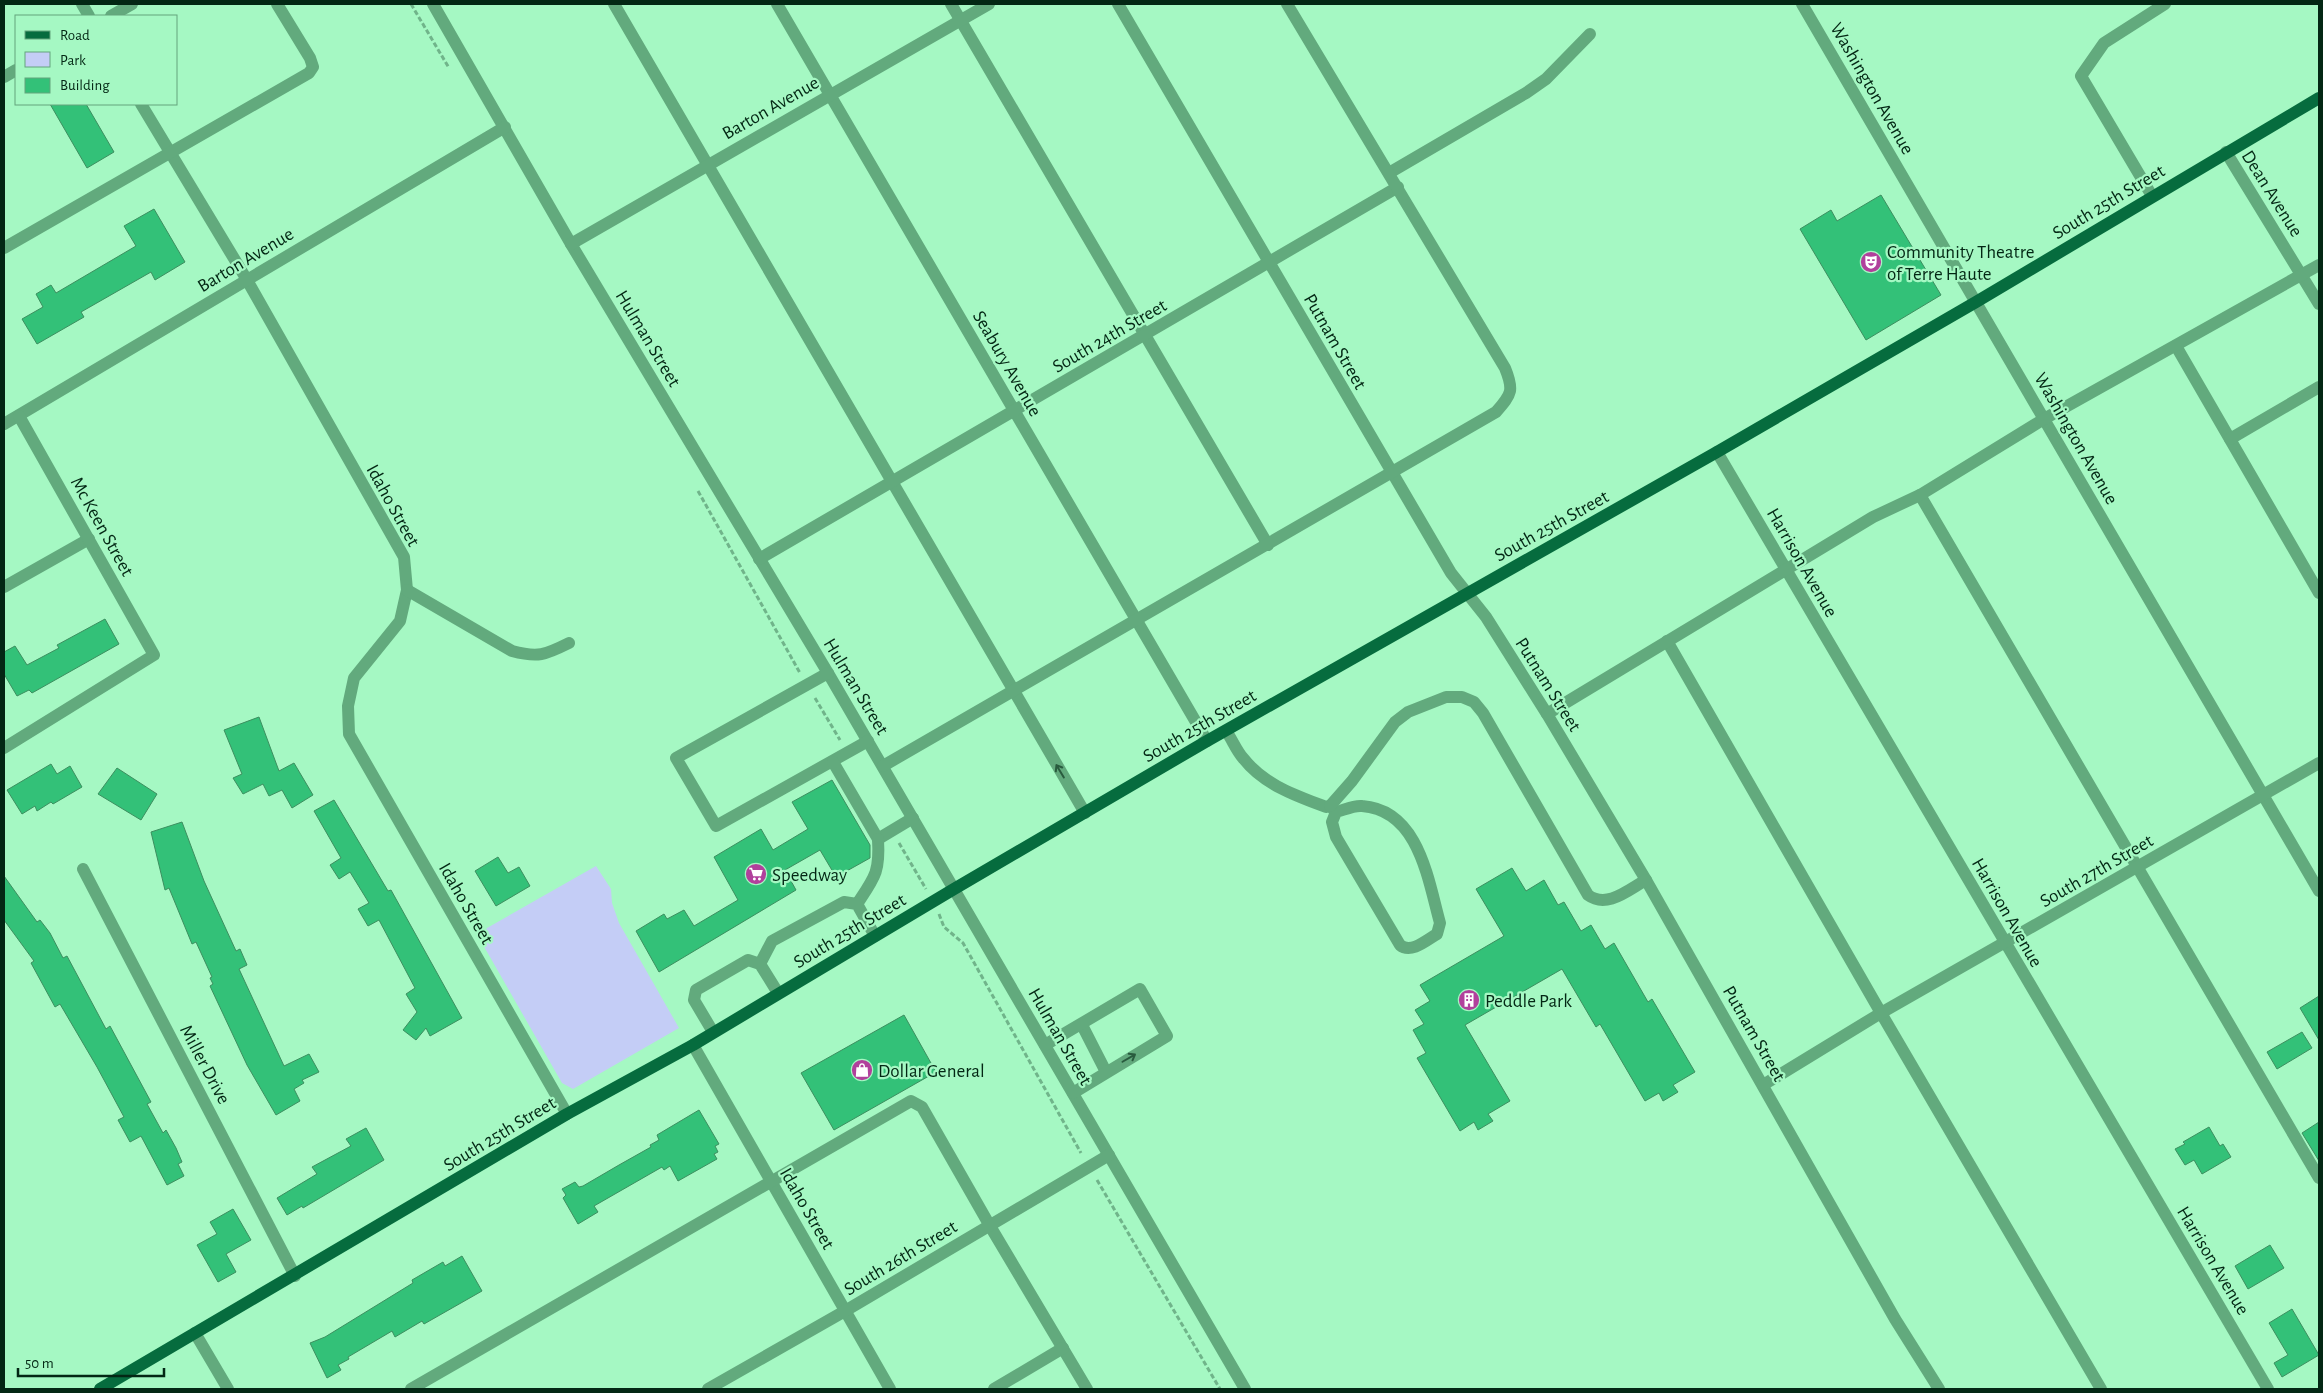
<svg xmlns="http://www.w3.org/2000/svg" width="2323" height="1393" font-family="'Alegreya Sans',sans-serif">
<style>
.green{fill:#c4cdf6}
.building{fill:#33c178;stroke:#3c8f5f}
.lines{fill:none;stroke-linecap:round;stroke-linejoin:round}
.path{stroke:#70b48a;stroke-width:3;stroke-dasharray:5 2.5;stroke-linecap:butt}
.minor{stroke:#62aa7d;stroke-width:12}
.major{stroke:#066c3e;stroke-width:12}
.oneway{stroke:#295b3e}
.labels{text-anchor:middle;stroke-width:4.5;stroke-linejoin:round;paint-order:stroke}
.street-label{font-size:19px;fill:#032714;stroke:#a5f8c3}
.poi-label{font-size:19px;fill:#032714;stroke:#a5f8c3;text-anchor:start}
</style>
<rect width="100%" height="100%" fill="#a5f8c3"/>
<!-- green -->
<path class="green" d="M 596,866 L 611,889 L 612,903 L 619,923 L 679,1028 L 573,1089 L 562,1083 L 482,943 L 482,934 L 487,928 Z"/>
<!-- building -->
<g class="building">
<path d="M 50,104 L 86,104 L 114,152 L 87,168 Z"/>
<path d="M 1881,195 L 1941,295 L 1866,340 L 1800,229 L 1831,210 L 1837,221 Z"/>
<path d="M 154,209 L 185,262 L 155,280 L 151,272 L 81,312 L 84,317 L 37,344 L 22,319 L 43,307 L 36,294 L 51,285 L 56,293 L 136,246 L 124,226 Z"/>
<path d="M 105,619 L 119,644 L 32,693 L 29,690 L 17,696 L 4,674 L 4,652 L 15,646 L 27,665 L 59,648 L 57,645 Z"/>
<path d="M 259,717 L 279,771 L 294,763 L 313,795 L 292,808 L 282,790 L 269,796 L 263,784 L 243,794 L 233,778 L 242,774 L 224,730 Z"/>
<path d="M 51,764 L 57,774 L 70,766 L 82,787 L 53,804 L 51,802 L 37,811 L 35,806 L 22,814 L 7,790 Z"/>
<path d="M 117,768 L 157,794 L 141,820 L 98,794 Z"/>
<path d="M 832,780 L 870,845 L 870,858 L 836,877 L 820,850 L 785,870 L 796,890 L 659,972 L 636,931 L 664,914 L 667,919 L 684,910 L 694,926 L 738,900 L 714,857 L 761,829 L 773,850 L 808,829 L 792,802 Z"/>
<path d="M 334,800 L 388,891 L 391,890 L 462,1018 L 430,1036 L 426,1028 L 416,1040 L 403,1030 L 417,1012 L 406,994 L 415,988 L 379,920 L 368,926 L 358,909 L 369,903 L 350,872 L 339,879 L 330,865 L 341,858 L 314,811 Z"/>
<path d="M 182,822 L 204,881 L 236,951 L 240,949 L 247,965 L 239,969 L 284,1066 L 309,1054 L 319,1072 L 302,1080 L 304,1083 L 294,1089 L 300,1101 L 276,1115 L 247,1065 L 210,986 L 213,984 L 210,978 L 212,977 L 196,942 L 192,944 L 169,888 L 165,890 L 151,832 Z"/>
<path d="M 498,857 L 508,873 L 519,867 L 530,886 L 496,906 L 475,871 Z"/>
<path d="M 1512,868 L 1526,891 L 1544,880 L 1558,905 L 1564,902 L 1581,931 L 1591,925 L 1605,949 L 1614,943 L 1648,1002 L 1652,999 L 1695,1072 L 1673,1085 L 1678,1092 L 1663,1101 L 1659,1093 L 1645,1101 L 1600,1024 L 1596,1027 L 1562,969 L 1465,1025 L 1510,1101 L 1488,1114 L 1493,1121 L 1478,1130 L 1474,1122 L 1460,1131 L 1417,1058 L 1426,1053 L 1413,1030 L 1424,1024 L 1415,1010 L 1430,1001 L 1420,985 L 1504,936 L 1476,889 Z"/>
<path d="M 4,876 L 37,922 L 40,920 L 50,933 L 63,958 L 67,956 L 106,1029 L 110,1026 L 151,1102 L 147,1104 L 163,1133 L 166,1130 L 176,1148 L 182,1162 L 178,1164 L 184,1176 L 167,1185 L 141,1136 L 130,1142 L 118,1120 L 124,1117 L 97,1067 L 60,1004 L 55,1007 L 31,963 L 34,961 L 4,920 Z"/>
<path d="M 2319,996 L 2319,1040 L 2300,1008 Z"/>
<path d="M 904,1015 L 936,1072 L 834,1130 L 801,1073 Z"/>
<path d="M 2302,1032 L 2312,1048 L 2277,1069 L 2267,1052 Z"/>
<path d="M 699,1110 L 719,1144 L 715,1146 L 718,1152 L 714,1154 L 717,1159 L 678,1181 L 670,1166 L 664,1170 L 662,1167 L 594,1206 L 598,1212 L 578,1224 L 563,1198 L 566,1195 L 562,1189 L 575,1182 L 579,1187 L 583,1186 L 619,1165 L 651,1147 L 650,1145 L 659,1140 L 657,1135 Z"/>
<path d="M 2319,1122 L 2319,1161 L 2302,1133 Z"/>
<path d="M 2209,1127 L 2220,1146 L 2223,1144 L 2231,1157 L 2202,1174 L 2194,1160 L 2185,1165 L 2175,1149 L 2185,1144 L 2183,1142 Z"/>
<path d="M 366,1128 L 384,1160 L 303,1208 L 302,1206 L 287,1215 L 277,1198 L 317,1174 L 312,1167 L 351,1146 L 346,1139 Z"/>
<path d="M 233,1209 L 251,1240 L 226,1254 L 236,1272 L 218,1282 L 197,1245 L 217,1234 L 210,1222 Z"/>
<path d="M 2270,1245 L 2284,1268 L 2248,1289 L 2235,1266 Z"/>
<path d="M 462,1256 L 482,1291 L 424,1324 L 422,1321 L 395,1337 L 392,1331 L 348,1357 L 349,1359 L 338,1365 L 341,1370 L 327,1378 L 310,1343 L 325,1337 L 413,1283 L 412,1280 L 443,1262 L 445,1266 Z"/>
<path d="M 2292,1309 L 2319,1355 L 2282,1377 L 2274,1363 L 2288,1355 L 2269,1323 Z"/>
</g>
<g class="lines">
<!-- path -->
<g class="path">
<path d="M 411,4 L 449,68"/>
<path d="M 698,491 L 800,673"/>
<path d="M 815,698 L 840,740"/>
<path d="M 899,843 L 926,889"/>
<path d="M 939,914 L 944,927 L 963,943 L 1081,1153"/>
<path d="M 1097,1180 L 1220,1389"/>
</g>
<!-- minor -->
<g class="minor">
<path d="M 82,4 L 89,16"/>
<path d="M 433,4 L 571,244 L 828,673 L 1245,1389"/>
<path d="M 614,4 L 1085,813"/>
<path d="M 777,4 L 1207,741"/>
<path d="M 951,4 L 1268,545"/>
<path d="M 1118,4 L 1451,573 L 1486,617 L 1547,714 L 1646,880 L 1895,1319 L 1939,1389"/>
<path d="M 1802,4 L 2319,891"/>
<path d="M 111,16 L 132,4"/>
<path d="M 4,77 L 16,70"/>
<path d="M 141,104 L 247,280 L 404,557 L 407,590 L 400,621 L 354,678 L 348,706 L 349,734 L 567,1114"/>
<path d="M 2226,152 L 2319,304"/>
<path d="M 1389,173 L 1526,93 L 1546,79 L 1590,34"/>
<path d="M 2152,196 L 2081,76 L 2104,43 L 2165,4"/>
<path d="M 571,244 L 989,4"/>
<path d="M 4,248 L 309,73 L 313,67 L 310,58 L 277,4"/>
<path d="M 2176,346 L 2319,593"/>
<path d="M 4,424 L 505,127"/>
<path d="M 2230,439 L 2319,387"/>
<path d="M 1717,452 L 2268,1389"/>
<path d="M 1920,495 L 2319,1178"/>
<path d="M 759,559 L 1398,187"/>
<path d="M 4,587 L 89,539"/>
<path d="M 407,590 L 512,651 C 538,658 545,655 569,643"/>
<path d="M 1667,641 L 1881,1013 L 2101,1389"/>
<path d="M 828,673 L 676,758 L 716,826 L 868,741"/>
<path d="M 1547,714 L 1873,517 L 1920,495 L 2044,419 L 2319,265"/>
<path d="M 1226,731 C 1232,739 1236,750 1243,758 C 1264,785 1295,795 1326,807 L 1330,806 L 1336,812 C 1344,810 1354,805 1362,806 C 1419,810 1428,880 1440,923 L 1437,934 C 1427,940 1411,954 1400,945 L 1336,837 L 1332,822 L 1336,812"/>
<path d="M 4,748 L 154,655 L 19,416"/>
<path d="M 833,762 L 878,839 L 913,818"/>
<path d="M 883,766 L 1496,412 C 1512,394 1514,390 1505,368 L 1287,4"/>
<path d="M 1330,806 L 1352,781 L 1395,722 L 1408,712 L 1446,697 L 1462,697 L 1474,702 L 1483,713 L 1588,895 C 1607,909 1628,890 1646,880"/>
<path d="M 83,869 L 295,1276"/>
<path d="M 857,904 C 875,877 880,872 878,839"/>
<path d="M 760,964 L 772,941 L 844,902 L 857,904 L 875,936"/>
<path d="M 1082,1025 L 1106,1072"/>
<path d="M 713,1032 L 694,1000 L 696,990 L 748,960 L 760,964 L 778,993"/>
<path d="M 693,1045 L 890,1389"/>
<path d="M 1045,1045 L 1140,989 L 1167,1036 L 1073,1093"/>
<path d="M 1763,1085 L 1881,1013 L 2319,763"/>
<path d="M 195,1333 L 228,1389"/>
<path d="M 411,1389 L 911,1101 L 922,1107 L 990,1226 L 1087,1389"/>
<path d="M 708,1389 L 845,1311 L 1109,1155"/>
<path d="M 994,1389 L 1063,1348"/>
</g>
<!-- major -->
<path class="major" d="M 100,1389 L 567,1114 L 693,1045 L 954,889 L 1207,741 L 1717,452 L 1976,302 L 2319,98"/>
</g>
<!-- one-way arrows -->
<defs><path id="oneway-shaft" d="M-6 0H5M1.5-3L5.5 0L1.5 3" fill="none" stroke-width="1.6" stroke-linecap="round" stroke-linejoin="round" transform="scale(1.25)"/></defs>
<g class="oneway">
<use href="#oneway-shaft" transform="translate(1060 771) rotate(-121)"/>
<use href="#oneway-shaft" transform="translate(1129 1058) rotate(-30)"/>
</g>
<!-- icons -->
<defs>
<g id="theatre-disc" transform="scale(1.125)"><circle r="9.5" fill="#b1409c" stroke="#a5f8c3"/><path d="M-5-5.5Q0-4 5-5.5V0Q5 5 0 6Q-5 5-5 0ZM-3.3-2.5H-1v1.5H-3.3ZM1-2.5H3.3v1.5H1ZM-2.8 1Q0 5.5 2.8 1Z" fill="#fff"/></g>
<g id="supermarket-disc" transform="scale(1.125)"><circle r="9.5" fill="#b1409c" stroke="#a5f8c3"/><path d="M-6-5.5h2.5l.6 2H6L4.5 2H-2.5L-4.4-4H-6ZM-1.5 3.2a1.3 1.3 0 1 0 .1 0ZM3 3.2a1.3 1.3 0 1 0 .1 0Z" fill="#fff"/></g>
<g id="building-disc" transform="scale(1.125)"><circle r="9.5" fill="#b1409c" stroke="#a5f8c3"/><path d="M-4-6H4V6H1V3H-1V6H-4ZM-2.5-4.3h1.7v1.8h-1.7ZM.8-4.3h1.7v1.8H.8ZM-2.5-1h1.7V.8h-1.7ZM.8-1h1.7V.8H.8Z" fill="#fff"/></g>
<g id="shop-disc" transform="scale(1.125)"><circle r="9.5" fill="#b1409c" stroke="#a5f8c3"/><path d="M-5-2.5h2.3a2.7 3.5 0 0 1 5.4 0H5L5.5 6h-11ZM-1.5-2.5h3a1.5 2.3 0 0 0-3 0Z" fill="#fff"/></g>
</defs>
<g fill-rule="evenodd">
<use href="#theatre-disc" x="1871" y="262"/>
<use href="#supermarket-disc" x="756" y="874"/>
<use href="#building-disc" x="1469" y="1000"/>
<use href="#shop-disc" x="862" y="1070"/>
</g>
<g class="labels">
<!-- street labels -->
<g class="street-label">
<text transform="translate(1873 88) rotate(60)" y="7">Washington Avenue</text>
<text transform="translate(770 107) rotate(-30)" y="7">Barton Avenue</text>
<text transform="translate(2273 193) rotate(58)" y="7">Dean Avenue</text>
<text transform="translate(2108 201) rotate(-31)" y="7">South 25th Street</text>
<text transform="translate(245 259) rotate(-31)" y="7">Barton Avenue</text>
<text transform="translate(1109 335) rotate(-30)" y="7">South 24th Street</text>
<text transform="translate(649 338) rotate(59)" y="7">Hulman Street</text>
<text transform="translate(1336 341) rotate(60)" y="7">Putnam Street</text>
<text transform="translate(1008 363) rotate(60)" y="7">Seabury Avenue</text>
<text transform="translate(2077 438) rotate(60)" y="7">Washington Avenue</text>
<text transform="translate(394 505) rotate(61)" y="7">Idaho Street</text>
<text transform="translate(1551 525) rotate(-29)" y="7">South 25th Street</text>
<text transform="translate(103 526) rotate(61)" y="7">Mc Keen Street</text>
<text transform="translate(1803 562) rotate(60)" y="7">Harrison Avenue</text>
<text transform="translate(1549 684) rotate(58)" y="7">Putnam Street</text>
<text transform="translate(857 686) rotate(59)" y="7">Hulman Street</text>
<text transform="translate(1199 725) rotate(-30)" y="7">South 25th Street</text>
<text transform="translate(2096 870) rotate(-30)" y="7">South 27th Street</text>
<text transform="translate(467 903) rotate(60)" y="7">Idaho Street</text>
<text transform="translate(2008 912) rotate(60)" y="7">Harrison Avenue</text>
<text transform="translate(849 930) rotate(-31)" y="7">South 25th Street</text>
<text transform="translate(1755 1033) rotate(60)" y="7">Putnam Street</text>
<text transform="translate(1061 1036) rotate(60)" y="7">Hulman Street</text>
<text transform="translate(206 1064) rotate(62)" y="7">Miller Drive</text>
<text transform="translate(499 1133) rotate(-31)" y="7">South 25th Street</text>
<text transform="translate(808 1208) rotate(60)" y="7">Idaho Street</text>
<text transform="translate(900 1257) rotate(-31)" y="7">South 26th Street</text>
<text transform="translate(2214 1260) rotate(59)" y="7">Harrison Avenue</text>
</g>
<!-- poi labels -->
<g class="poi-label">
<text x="1887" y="258">Community Theatre<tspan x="1887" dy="22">of Terre Haute</tspan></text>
<text x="772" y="881">Speedway</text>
<text x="1485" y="1007">Peddle Park</text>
<text x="878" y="1077">Dollar General</text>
</g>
</g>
<!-- border -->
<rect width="2323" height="1393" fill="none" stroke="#032714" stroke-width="10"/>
<!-- legend -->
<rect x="15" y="15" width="162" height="90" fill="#a5f8c3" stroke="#64a47d"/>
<rect x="25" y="31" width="25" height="8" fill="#066c3e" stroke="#64a47d"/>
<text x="60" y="40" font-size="15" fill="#032714">Road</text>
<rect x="25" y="52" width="25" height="15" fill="#c4cdf6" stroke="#64a47d"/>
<text x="60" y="65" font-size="15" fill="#032714">Park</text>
<rect x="25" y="78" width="25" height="15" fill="#33c178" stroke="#64a47d"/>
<text x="60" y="90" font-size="15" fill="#032714">Building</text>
<!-- scale -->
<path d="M18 1368v8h146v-8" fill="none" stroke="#032714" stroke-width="2.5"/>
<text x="25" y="1368" font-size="15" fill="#032714" stroke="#a5f8c3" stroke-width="4" paint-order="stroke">50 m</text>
</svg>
